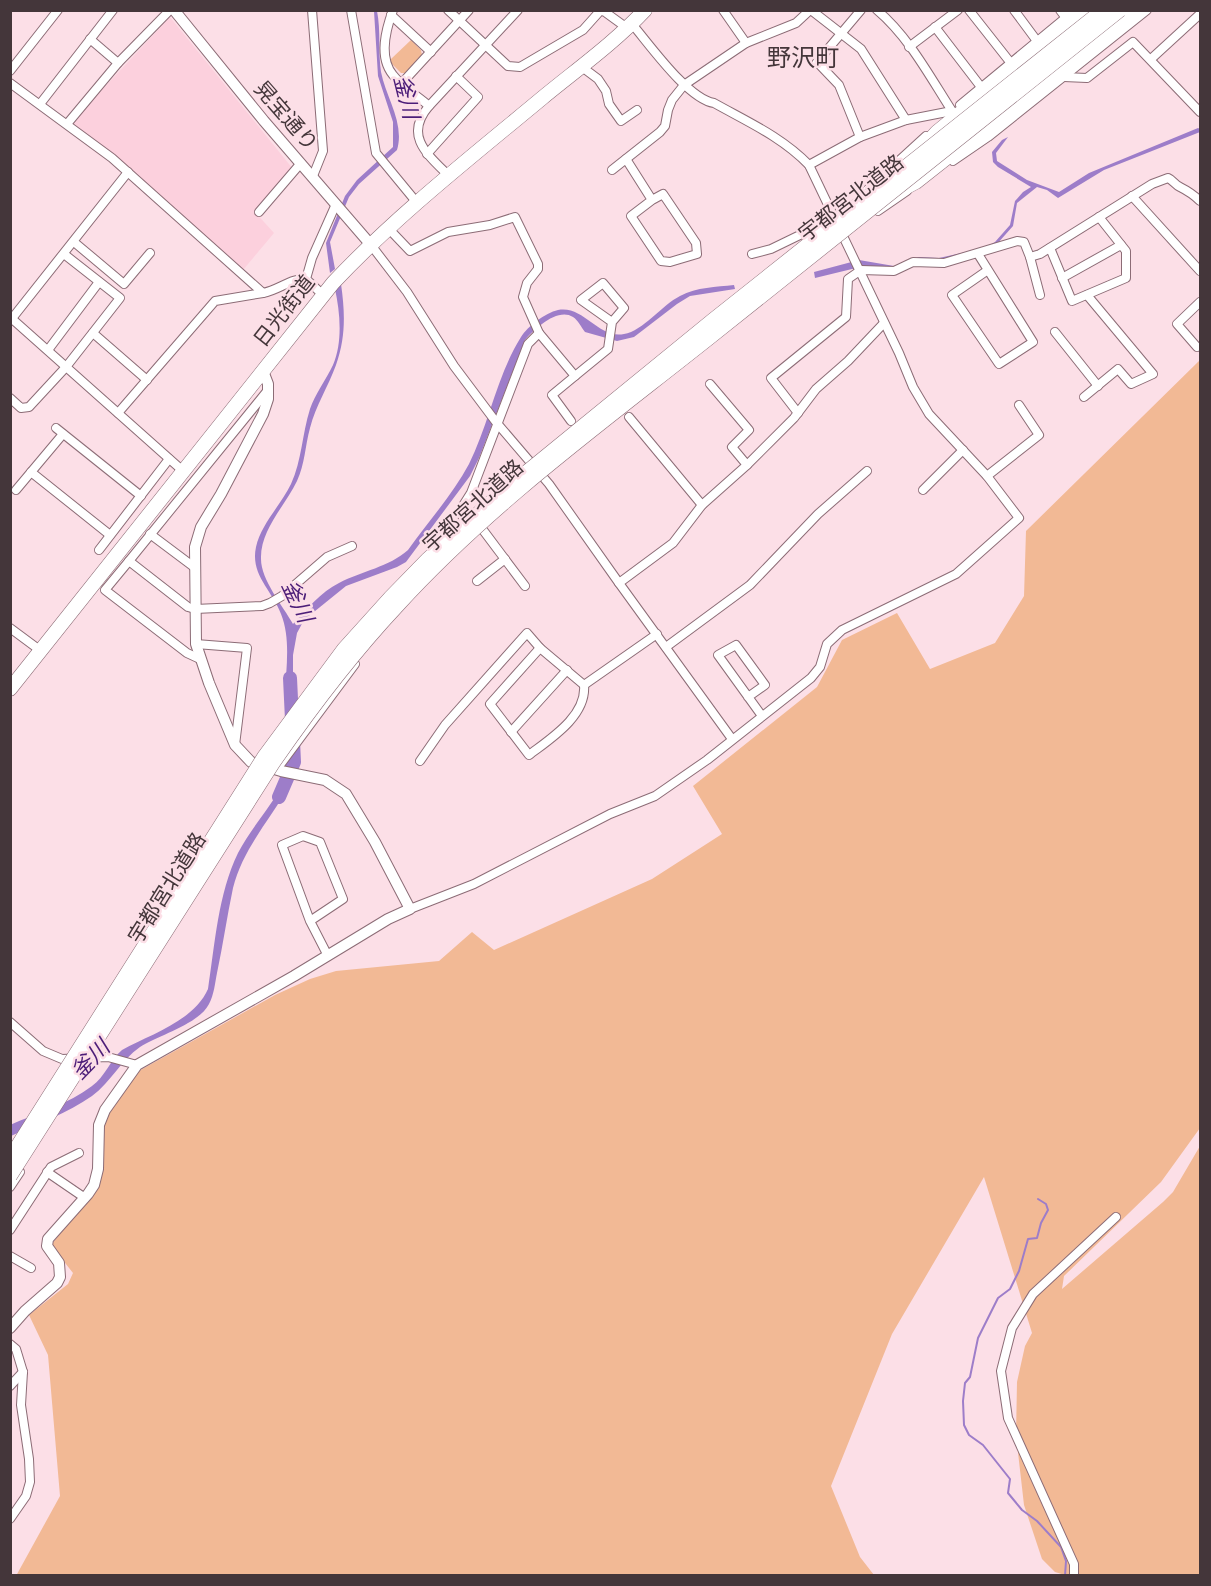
<svg xmlns="http://www.w3.org/2000/svg" width="1211" height="1586" font-family="Spectral,'Noto Sans JP',serif">
<style>
.built{fill:#fcd0dd}
.green{fill:#f2b995}
.water{fill:#9d7dc9}
.lines{fill:none;stroke-linecap:round;stroke-linejoin:round}
.stream{stroke:#9d7dc9;stroke-width:2}
.river{stroke:#9d7dc9;stroke-width:14}
.minor-casing{stroke:#8c6c76;stroke-width:10}
.tertiary-casing{stroke:#8c6c76;stroke-width:12}
.trunk-casing{stroke:#8c6c76;stroke-width:15}
.minor{stroke:#fff;stroke-width:8}
.tertiary{stroke:#fff;stroke-width:10}
.trunk{stroke:#fff;stroke-width:14}
.trunk-bridge-casing{stroke:#8c6c76;stroke-width:15;stroke-linecap:butt}
.trunk-bridge{stroke:#fff;stroke-width:14}
.labels{text-anchor:middle;stroke-width:5;stroke-linejoin:round;paint-order:stroke}
.street-label{font-size:21px;fill:#44363a;stroke:#fcdfe7}
.water-label{font-size:22px;font-style:italic;fill:#4c1d78;stroke:#fcdfe7}
.quarter-label{font-size:24px;fill:#44363a;stroke:#fcdfe7}
</style>
<rect width="100%" height="100%" fill="#fcdfe7"/>
<!-- built -->
<path class="built" d="M 170,17 L 293,169 L 255,212 L 274,233 L 243,270 L 118,158 L 71,123 Z"/>
<!-- green -->
<g class="green">
<path d="M 411,40 L 421,50 L 422,55 L 405,73 L 401,73 L 391,63 L 391,59 Z"/>
<path d="M 1200,360 L 1200,1128 L 1161,1182 L 1064,1276 L 1062,1289 L 1163,1202 L 1173,1192 L 1200,1146 L 1200,1575 L 1065,1575 L 1055,1572 L 1042,1559 L 1024,1505 L 1016,1435 L 1017,1382 L 1025,1346 L 1032,1333 L 984,1177 L 892,1334 L 831,1486 L 860,1557 L 874,1575 L 16,1576 L 60,1496 L 48,1355 L 29,1315 L 68,1284 L 73,1273 L 51,1245 L 93,1192 L 106,1117 L 137,1072 L 275,995 L 310,979 L 336,971 L 439,961 L 472,932 L 494,950 L 652,879 L 722,834 L 693,786 L 817,687 L 842,640 L 897,613 L 930,669 L 995,643 L 1024,596 L 1026,531 Z"/>
</g>
<!-- water -->
<g class="water">
<path d="M 374,11 L 377,11 C 381,31 378,51 381,72 C 386,98 405,123 397,150 L 359,184 L 349,197 L 330,242 L 335,269 L 330,273 L 326,243 L 345,196 L 357,180 L 393,147 L 393,122 L 378,76 Z"/>
<path d="M 1198,128 L 1200,129 L 1200,132 L 1104,170 L 1058,198 L 1047,190 L 1037,187 L 1017,203 L 1013,226 L 997,244 L 943,261 L 895,267 L 852,269 L 815,278 L 814,272 L 859,260 L 894,266 L 919,257 L 939,258 L 984,248 L 995,242 L 1010,225 L 1015,201 L 1023,192 L 1031,187 L 998,167 L 993,162 L 992,152 L 1002,140 L 1008,137 L 996,153 L 997,161 L 1027,180 L 1059,192 L 1089,173 Z"/>
<path d="M 341,284 C 345,312 346,337 336,365 C 328,387 316,405 310,428 C 305,446 305,464 297,481 C 285,506 260,530 261,559 C 261,580 283,606 293,624 C 307,609 321,592 339,583 C 362,571 389,567 408,550 C 428,522 453,494 469,464 C 489,424 497,375 521,337 C 528,326 545,313 558,310 C 584,305 598,339 624,334 C 643,331 662,305 680,296 C 697,287 716,287 734,285 L 735,289 L 690,296 L 677,304 L 634,337 L 617,341 L 585,332 C 581,327 578,320 573,317 C 558,307 534,329 525,340 L 479,458 L 470,476 L 406,562 L 397,567 L 346,586 L 304,620 L 297,633 L 293,655 L 293,695 L 285,695 C 286,668 291,639 281,614 C 272,590 250,575 256,547 C 261,524 281,505 291,484 C 302,460 302,434 310,409 C 315,394 326,380 333,365 C 343,342 340,312 335,289 Z"/>
<path d="M 284,782 L 290,784 C 271,819 243,848 233,888 C 227,916 223,945 217,973 C 215,983 214,995 209,1004 C 199,1024 159,1035 140,1047 C 121,1060 111,1082 92,1096 C 68,1113 37,1124 11,1136 L 10,1125 C 37,1113 69,1104 92,1086 C 105,1077 110,1060 122,1050 C 151,1034 194,1021 208,989 C 215,944 218,894 238,853 C 251,828 271,807 284,782 Z"/>
</g>
<g class="lines">
<!-- stream -->
<path class="stream" d="M 1038,1199 L 1046,1204 L 1048,1210 L 1041,1223 L 1037,1238 L 1028,1239 L 1019,1271 L 1010,1289 L 998,1298 L 978,1338 L 970,1377 L 965,1383 L 963,1401 L 964,1425 L 969,1435 L 983,1445 L 1010,1479 L 1008,1493 L 1022,1510 L 1037,1521 L 1061,1547 L 1066,1561 L 1065,1576"/>
<!-- river -->
<path class="river" d="M 279,797 L 294,762 L 290,678"/>
<!-- minor casing -->
<g class="minor-casing">
<g id="minor">
<path d="M 312,10 L 323,151 L 313,176"/>
<path d="M 351,10 L 376,153 L 418,204"/>
<path d="M 393,10 C 386,29 378,57 393,75 C 402,87 418,96 429,106"/>
<path d="M 448,10 L 508,66 L 520,67 L 583,30 L 600,11"/>
<path d="M 599,10 L 605,12 L 627,28"/>
<path d="M 723,10 L 746,43"/>
<path d="M 811,10 L 861,49 L 906,120"/>
<path d="M 969,10 L 1010,62"/>
<path d="M 1014,10 L 1037,41"/>
<path d="M 1060,10 L 1066,18"/>
<path d="M 391,15 L 431,52"/>
<path d="M 935,27 L 981,87"/>
<path d="M 90,39 L 118,63"/>
<path d="M 909,47 L 958,10"/>
<path d="M 1151,59 L 1200,14"/>
<path d="M 582,67 L 598,79 L 606,91 L 609,104 L 621,121 L 637,110"/>
<path d="M 10,71 L 58,10"/>
<path d="M 1064,77 L 1087,78 L 1133,42 L 1200,112"/>
<path d="M 10,83 L 112,158 L 263,293 L 215,301 L 118,413"/>
<path d="M 402,83 L 469,10"/>
<path d="M 40,104 L 113,10"/>
<path d="M 960,105 L 1075,10"/>
<path d="M 67,124 L 118,63 L 170,10"/>
<path d="M 860,137 L 839,85 L 817,62 L 861,10"/>
<path d="M 427,154 L 478,97 L 456,76"/>
<path d="M 626,159 L 652,200 L 631,216 L 661,261 L 670,262 L 697,254 L 696,243 L 663,194 L 652,200"/>
<path d="M 953,161 L 988,137 L 1147,10"/>
<path d="M 809,165 L 860,137 L 906,120 L 952,111 C 930,77 909,37 877,10"/>
<path d="M 612,170 L 660,132 L 665,126 L 668,110 L 672,100 L 684,85 L 746,43 L 796,23 L 810,10"/>
<path d="M 450,177 C 428,155 403,136 429,106 L 518,10"/>
<path d="M 867,190 L 926,136"/>
<path d="M 1132,196 L 1200,271"/>
<path d="M 878,211 L 907,191"/>
<path d="M 259,212 L 301,163"/>
<path d="M 389,229 L 410,251 L 448,232 L 490,225 L 515,217 L 538,264 L 538,269 L 527,283 L 523,297 L 539,333"/>
<path d="M 74,242 L 124,284 L 150,253"/>
<path d="M 371,245 L 407,292 L 454,366 L 496,422 L 549,484 L 619,583"/>
<path d="M 1050,248 L 1072,301 L 1126,278 L 1126,251 L 1099,217"/>
<path d="M 752,254 L 771,249 L 804,233 L 816,234"/>
<path d="M 978,254 L 1033,342 L 999,364 L 952,295 L 988,270"/>
<path d="M 1030,257 L 1040,295"/>
<path d="M 1062,278 L 1121,245"/>
<path d="M 263,293 C 279,290 291,278 306,279"/>
<path d="M 322,294 L 306,279 L 312,258 L 336,204"/>
<path d="M 10,317 L 183,471"/>
<path d="M 10,321 L 128,172"/>
<path d="M 1055,332 L 1098,386"/>
<path d="M 93,333 L 147,380"/>
<path d="M 1197,347 L 1177,324 L 1200,302"/>
<path d="M 48,350 L 99,282"/>
<path d="M 710,384 L 749,430 L 732,447 L 747,465"/>
<path d="M 1084,397 L 1118,369 L 1131,384 L 1153,374 L 1087,295"/>
<path d="M 10,398 L 21,408 L 29,407 L 66,367 L 120,298 L 64,254"/>
<path d="M 798,413 L 771,378 L 846,317 L 848,279 L 861,270 L 894,271 L 913,262 L 944,263 L 1017,241 L 1024,242 L 1030,257 L 1040,254 L 1152,184 L 1168,178 C 1173,180 1175,185 1180,187 C 1188,191 1193,194 1200,201"/>
<path d="M 629,417 L 702,505"/>
<path d="M 571,421 L 552,395 L 575,376"/>
<path d="M 56,428 L 141,496"/>
<path d="M 31,472 L 110,535"/>
<path d="M 987,476 L 1039,435 L 1019,405"/>
<path d="M 16,490 L 63,434"/>
<path d="M 923,490 L 963,450"/>
<path d="M 464,518 L 459,512 L 471,493 L 528,344 L 539,333 L 575,376 L 608,349 L 612,322 L 624,308 L 603,283 L 581,300 L 612,322"/>
<path d="M 483,530 L 525,586"/>
<path d="M 150,534 L 194,567"/>
<path d="M 99,550 L 169,459"/>
<path d="M 129,561 L 268,390"/>
<path d="M 477,581 L 505,559"/>
<path d="M 10,628 L 41,651"/>
<path d="M 196,644 L 247,648 L 235,745"/>
<path d="M 666,647 L 750,585 L 818,514 L 867,471"/>
<path d="M 540,648 L 490,704 L 529,755 C 550,739 587,716 584,685"/>
<path d="M 200,659 L 187,653 L 105,590 L 129,561 L 188,607 L 195,609 L 262,606 L 270,603 L 282,596 L 327,557 L 352,546"/>
<path d="M 748,697 L 765,685 L 736,645 L 718,655 L 762,716"/>
<path d="M 511,732 L 567,670"/>
<path d="M 732,739 L 619,583 L 673,543 L 702,505 L 747,465 L 794,418 L 816,389 L 848,361 L 884,323"/>
<path d="M 420,761 L 445,725 L 527,633 L 540,648 L 584,685 L 657,634"/>
<path d="M 277,769 L 355,664"/>
<path d="M 410,909 L 474,884 L 610,814 L 655,796 L 707,760 L 811,678 L 820,667 L 827,644 L 842,630 L 956,574 L 1019,518 L 987,476 L 929,414 L 913,387 L 899,353 L 809,165 C 782,137 748,122 714,103 C 688,99 650,45 632,24"/>
<path d="M 310,921 L 343,899 L 320,842 L 303,836 L 282,845 L 310,921 L 328,956"/>
<path d="M 10,1022 L 43,1051 L 62,1059 L 108,1057 L 137,1065"/>
<path d="M 47,1172 L 85,1198"/>
<path d="M 10,1187 L 20,1172"/>
<path d="M 10,1230 L 51,1167 L 79,1153"/>
<path d="M 10,1256 L 31,1268"/>
<path d="M 10,1344 L 16,1349 L 23,1372 L 21,1405 L 29,1459 L 30,1482 L 26,1496 L 10,1519"/>
<path d="M 10,1386 L 23,1372"/>
<path d="M 1074,1576 L 1074,1564 L 1008,1418 L 1001,1371 L 1012,1328 L 1033,1294 L 1116,1217"/>
</g>
</g>
<!-- tertiary casing -->
<g class="tertiary-casing">
<g id="tertiary">
<path d="M 174,10 L 264,121 L 371,245"/>
<path d="M 10,1328 L 25,1311 L 57,1283 L 60,1277 L 59,1263 L 47,1246 L 48,1239 L 88,1194 L 94,1185 L 98,1169 L 99,1125 L 105,1110 L 137,1065 L 294,976 L 388,919 L 410,909 L 375,842 L 346,794 L 325,780 L 281,771 L 251,762 L 235,745 L 209,683 L 196,644 L 195,547 L 201,527 L 221,494 L 263,414 L 268,399 L 268,384 L 263,371"/>
</g>
</g>
<!-- trunk casing -->
<g class="trunk-casing">
<g id="trunk">
<path d="M 921,150 L 937,132 L 1087,10"/>
<path d="M 901,190 L 916,182 L 1134,10"/>
<path d="M 10,689 L 333,283 C 396,216 470,158 541,99 C 576,70 613,44 645,10"/>
</g>
</g>
<!-- minor -->
<use href="#minor" class="minor"/>
<!-- tertiary -->
<use href="#tertiary" class="tertiary"/>
<!-- trunk -->
<use href="#trunk" class="trunk"/>
<!-- trunk-bridge casing -->
<g class="trunk-bridge-casing">
<g id="trunk-bridge">
<path d="M 10,1158 L 264,757 L 344,649 L 390,598 L 428,559 L 501,493 L 713,320 L 1103,10"/>
<path d="M 10,1176 L 273,763 C 311,708 351,655 397,606 C 489,505 602,423 709,338 C 845,228 983,120 1120,10"/>
</g>
</g>
<!-- trunk-bridge -->
<use href="#trunk-bridge" class="trunk-bridge"/>
</g>
<g class="labels">
<!-- street labels -->
<g class="street-label">
<text transform="translate(286 116) rotate(49)" y="7">晃宝通り</text>
<text transform="translate(851 198) rotate(-38)" y="7">宇都宮北道路</text>
<text transform="translate(284 311) rotate(-52)" y="7">日光街道</text>
<text transform="translate(473 506) rotate(-42)" y="7">宇都宮北道路</text>
<text transform="translate(167 888) rotate(-58)" y="7">宇都宮北道路</text>
</g>
<!-- water labels -->
<g class="water-label">
<text transform="translate(407 97) rotate(76)" y="8">釜川</text>
<text transform="translate(298 601) rotate(65)" y="8">釜川</text>
<text transform="translate(90 1059) rotate(-46)" y="8">釜川</text>
</g>
<!-- quarter labels -->
<g class="quarter-label">
<text x="803" y="66">野沢町</text>
</g>
</g>
<!-- border -->
<rect width="1211" height="1586" fill="none" stroke="#44363a" stroke-width="24"/>
</svg>
